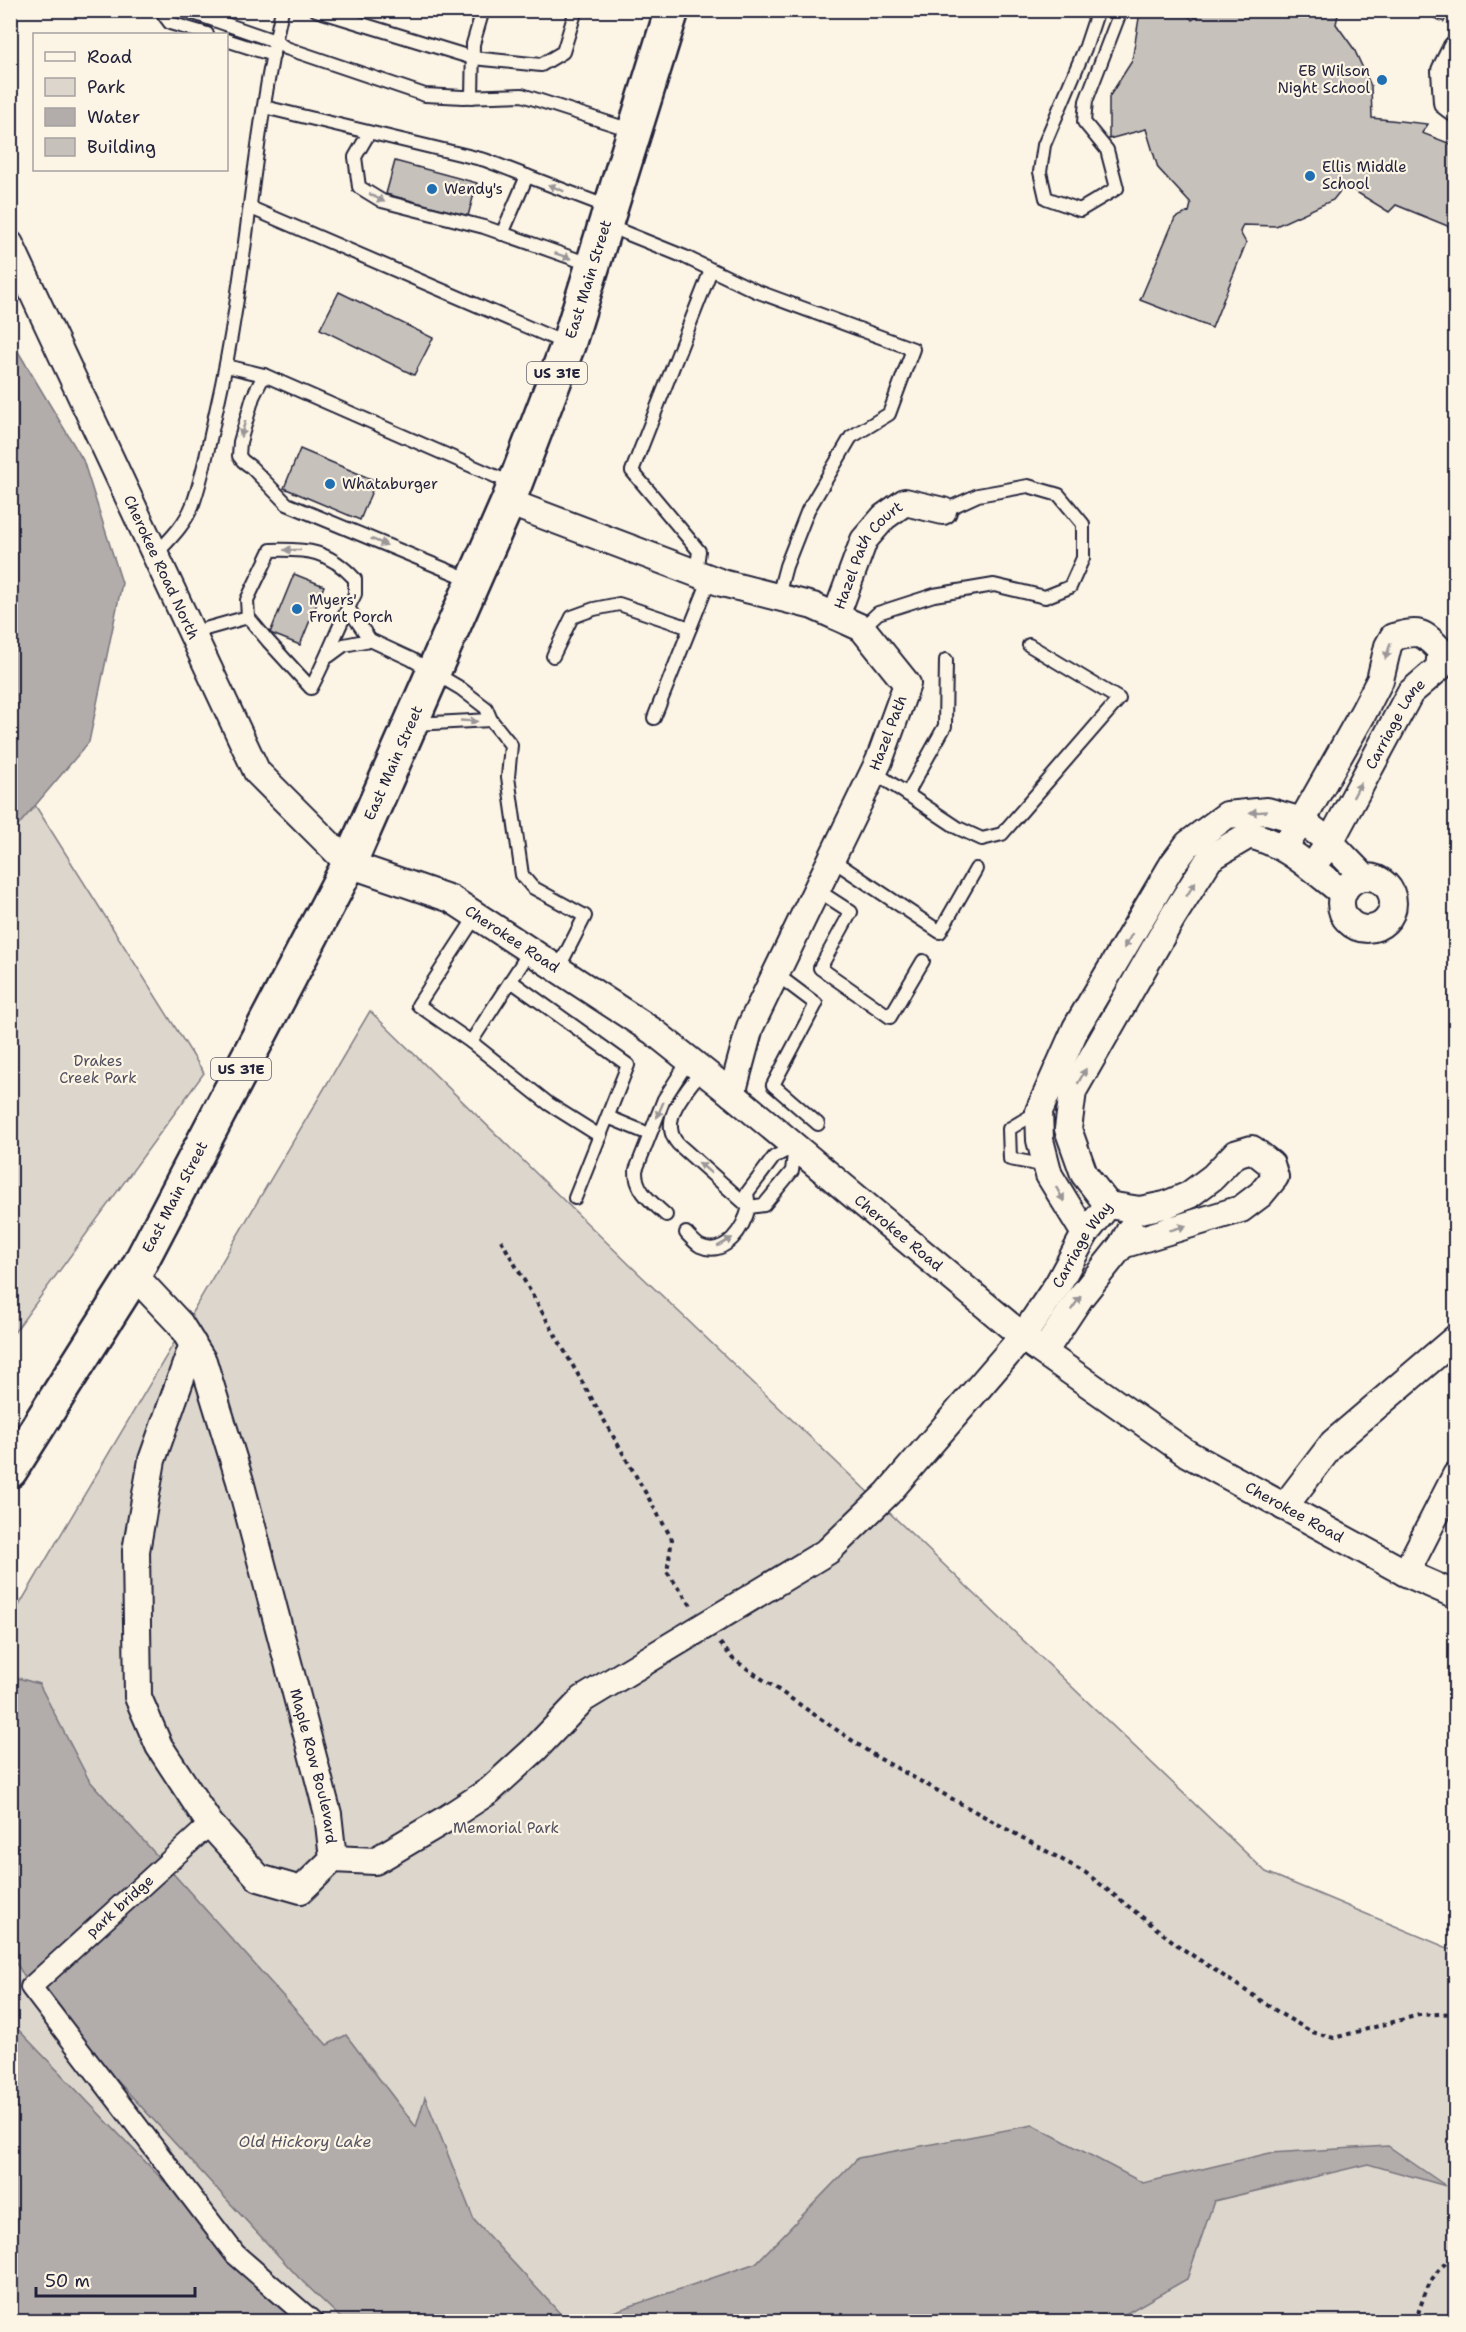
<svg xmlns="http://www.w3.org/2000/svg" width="1466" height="2332" font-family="'Shantell Sans',sans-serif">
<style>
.green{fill:#dcd6cc;stroke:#7f7c84;stroke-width:1.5}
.water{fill:#b2adab;stroke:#78757e;stroke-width:1.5}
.building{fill:#c6c1bb;stroke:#22223b;stroke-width:1.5}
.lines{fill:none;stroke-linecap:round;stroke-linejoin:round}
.service-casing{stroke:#22223b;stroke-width:16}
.pedestrian-casing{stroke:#22223b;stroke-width:24}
.minor-casing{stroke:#22223b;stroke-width:30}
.primary-casing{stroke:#22223b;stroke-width:38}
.path{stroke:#22223b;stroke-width:4;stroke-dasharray:4.5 4.5;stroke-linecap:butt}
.service{stroke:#fcf5e5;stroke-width:12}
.pedestrian{stroke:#fcf5e5;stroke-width:20}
.minor{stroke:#fcf5e5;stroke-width:26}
.primary{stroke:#fcf5e5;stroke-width:33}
.oneway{fill:#9a9698}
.poi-dot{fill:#1f6fb2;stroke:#fcf5e5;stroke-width:2}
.labels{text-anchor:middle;stroke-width:4.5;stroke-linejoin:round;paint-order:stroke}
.shield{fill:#fcf5e5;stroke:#63616e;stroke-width:1.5}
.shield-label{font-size:14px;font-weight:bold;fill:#22223b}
.poi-label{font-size:15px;fill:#22223b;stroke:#fcf5e5;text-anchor:start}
.street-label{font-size:15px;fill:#22223b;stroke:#fcf5e5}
.park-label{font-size:15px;fill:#504f5f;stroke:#fcf5e5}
.water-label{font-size:16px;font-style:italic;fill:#545362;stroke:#fcf5e5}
</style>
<rect width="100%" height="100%" fill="#fcf5e5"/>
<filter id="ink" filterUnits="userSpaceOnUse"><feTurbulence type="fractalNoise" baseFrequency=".0167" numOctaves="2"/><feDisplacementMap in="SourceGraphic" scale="12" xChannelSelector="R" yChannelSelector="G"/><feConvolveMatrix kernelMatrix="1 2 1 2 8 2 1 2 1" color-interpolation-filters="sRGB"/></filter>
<g filter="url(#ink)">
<!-- green -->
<g class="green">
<path d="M 11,767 L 204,1073 L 11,1337 Z"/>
<path d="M 370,1011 L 634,1269 L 1266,1872 L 1455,1951 L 1455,2321 L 305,2321 L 11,2072 L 11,1619 Z"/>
</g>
<!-- water -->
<g class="water">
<path d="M 10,338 L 83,460 L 122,583 L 89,742 L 11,834 Z"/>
<path d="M 11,1676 L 39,1684 L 89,1780 L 327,2045 L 346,2035 L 416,2127 L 425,2097 L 474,2220 L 567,2321 L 344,2321 L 299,2278 L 31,1987 L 11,1955 Z"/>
<path d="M 10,2021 L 284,2306 L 302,2321 L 11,2321 Z"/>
<path d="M 1033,2125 L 1143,2183 L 1270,2153 L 1388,2146 L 1446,2186 L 1368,2164 L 1214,2201 L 1187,2279 L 1113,2321 L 587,2321 L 756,2263 L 858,2158 Z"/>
</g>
<!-- building -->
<g class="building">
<path d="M 1147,10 L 1184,10 L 1192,20 L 1207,10 L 1339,10 L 1336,24 L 1354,49 L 1371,86 L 1372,118 L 1428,124 L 1422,133 L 1456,146 L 1456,212 L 1450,227 L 1396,205 L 1389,212 L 1345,185 L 1333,200 L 1276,226 L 1243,225 L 1240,232 L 1246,243 L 1212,328 L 1140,300 L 1175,218 L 1189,212 L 1191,204 L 1158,168 L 1146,129 L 1109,139 L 1109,97 L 1132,61 L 1139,18 Z"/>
<path d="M 1415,10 L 1449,10 L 1444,22 Z"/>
<path d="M 395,161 L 477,183 L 468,216 L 386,194 Z"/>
<path d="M 339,292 L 433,338 L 414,375 L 320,329 Z"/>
<path d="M 300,449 L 376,481 L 360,520 L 284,488 Z"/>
<path d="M 294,574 L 324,586 L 300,645 L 270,633 Z"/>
</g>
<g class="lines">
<!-- service casing -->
<g class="service-casing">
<g id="service">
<path d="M 165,10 L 164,15 L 170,23 L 207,34"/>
<path d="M 185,10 L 275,41 L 286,48 L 425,95 L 463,97 L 522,95 L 634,131"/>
<path d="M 316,10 L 473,58 L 541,65 L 563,52 L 576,10"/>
<path d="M 1098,10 L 1086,46 L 1044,145 L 1040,172 L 1046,198 L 1080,210 L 1117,188 L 1107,150 L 1084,122 L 1086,101 L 1121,10"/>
<path d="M 226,40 L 273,55"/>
<path d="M 472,97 L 473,44 L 483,10"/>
<path d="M 264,107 L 485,160 L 608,207"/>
<path d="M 369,133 L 355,157 L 359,187 L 382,201 L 484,227 L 592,265"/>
<path d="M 251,208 L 567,344"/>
<path d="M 606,225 L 685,257 L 756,291 L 913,349 L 889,414 L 851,437 L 808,510 L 786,566 L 778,596"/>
<path d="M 502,234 L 527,176"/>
<path d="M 226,366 L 264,375 L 513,484"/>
<path d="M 264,375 L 253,397 L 240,442 L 239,456 L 243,461 L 251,467 L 287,504 L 471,580"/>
<path d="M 155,555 C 170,539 185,525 193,504 C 204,473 210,438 217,407 C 247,276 252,141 282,10"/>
<path d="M 696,573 L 699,551 L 632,471 L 711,270"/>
<path d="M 248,617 L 268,641 L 311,688 C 325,662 335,635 348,608"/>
<path d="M 862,628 L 878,613 L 934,595 L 994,585 L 1045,597 L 1070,587 L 1083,558 L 1083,524 L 1059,495 L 1028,486 L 978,495 L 943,511"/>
<path d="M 191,633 L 248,617 L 247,600 L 271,550 C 308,549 328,550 355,579 L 355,594 L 348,608 L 370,640 L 411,659 L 460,688 L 486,708 L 491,720 L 414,724"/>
<path d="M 329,656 L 344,645 L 370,640"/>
<path d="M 553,656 L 572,617 L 594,609 L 619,604 L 690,628"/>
<path d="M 654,718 L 710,578"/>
<path d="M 491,720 L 511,745 L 508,777 L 522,875 L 532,887 L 585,916 L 558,969"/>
<path d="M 874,772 L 958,828 L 982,839 L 1002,834 L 1119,699 L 1029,645"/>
<path d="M 907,794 L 945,726 L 946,660"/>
<path d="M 831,859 L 940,932 L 976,869"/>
<path d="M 817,890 L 851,912 L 820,968 L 890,1017 L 923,961"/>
<path d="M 476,916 L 418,1005 L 471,1042 L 530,951"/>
<path d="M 776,974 L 816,1004 L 773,1085 L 818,1124"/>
<path d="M 511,981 L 628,1065 L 575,1198"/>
<path d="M 471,1042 L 549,1104 L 600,1136"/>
<path d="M 1039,1111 L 1009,1129 L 1010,1159 L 1047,1166"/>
<path d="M 608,1117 L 649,1134"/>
<path d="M 795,1146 L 792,1171 L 764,1205 L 749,1207 L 747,1193 L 774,1157 Z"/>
<path d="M 666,1215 C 652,1202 635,1191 636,1170 L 664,1099 L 689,1060"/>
<path d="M 686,1233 C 690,1237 695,1243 700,1246 C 726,1258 744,1227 749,1207 L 678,1144 C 657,1120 687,1091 702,1070"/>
</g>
</g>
<!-- pedestrian casing -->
<g class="pedestrian-casing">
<path id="pedestrian" d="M 210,1824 L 31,1987 L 235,2254 L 313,2322"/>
</g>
<!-- minor casing -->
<g class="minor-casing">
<g id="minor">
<path d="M 1456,49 L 1445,71 L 1447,102 L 1456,109"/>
<path id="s1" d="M 10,244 L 257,772 L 349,864 L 451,899 L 654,1032 L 732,1094 L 1033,1345 L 1188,1454 L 1406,1573 L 1456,1595"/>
<path d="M 508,502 L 722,583 L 813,606 L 862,628 L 907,684 L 879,761 L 750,1027 L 732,1094"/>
<path id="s2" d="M 836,616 L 864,540 L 884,517 L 905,502 L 943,511"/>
<path d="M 1320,856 L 1330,842 L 1363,876"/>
<circle cx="1367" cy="903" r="26"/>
<path d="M 1108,1205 L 1084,1174 L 1068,1129 L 1073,1091 L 1172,918 L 1210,858 L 1249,835 C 1286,843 1313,870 1343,893"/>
<path d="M 1108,1205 L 1140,1210 L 1165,1205 L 1189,1195 L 1213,1177 L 1235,1154 L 1252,1149 L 1271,1164 L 1275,1177 L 1261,1194 L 1241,1209 L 1122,1245"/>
<path id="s3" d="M 1085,1234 L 1049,1175 L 1040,1140 L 1039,1111 L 1076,1028 L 1173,864 L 1188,844 L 1227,815 L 1267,811 L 1302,821 L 1330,842 L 1410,693 L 1439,668 L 1441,651 C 1422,631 1420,630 1393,637 L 1388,646 L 1380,680 L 1363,713 L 1302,821 L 1284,847"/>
<path id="s4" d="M 134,1275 L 180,1324 L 203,1361 L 240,1481 L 328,1814 L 333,1859 L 301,1890 L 259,1878 L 210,1824 L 159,1746 L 138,1697 L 136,1551 L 152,1460 L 193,1344"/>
<path d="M 1044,1352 L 1079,1299 L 1122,1245 L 1130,1230"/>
<path d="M 1284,1507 L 1333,1443 L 1456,1338"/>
<path d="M 1406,1573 L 1456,1475"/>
<path id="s5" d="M 333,1859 L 375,1861 L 446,1819 L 489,1791 L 534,1750 L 583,1699 L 828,1551 L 888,1493 L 1023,1336 L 1058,1284 L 1085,1234 L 1108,1205"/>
</g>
</g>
<!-- primary casing -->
<g class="primary-casing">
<g id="primary">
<path id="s6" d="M 10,1471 L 134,1275 L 349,864 L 508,502 L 568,345 L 672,10"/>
</g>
</g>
<!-- path -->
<g class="path">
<path d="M 501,1240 L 672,1539 L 667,1572 L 693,1608"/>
<path d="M 720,1643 L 733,1659 L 875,1756 L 1086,1873 L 1180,1947 L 1281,2014 L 1312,2032 L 1334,2038 L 1419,2015 L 1456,2013"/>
<path d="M 1415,2322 C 1424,2297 1430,2269 1456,2257"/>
</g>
<!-- service -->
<use href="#service" class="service"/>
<!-- pedestrian -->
<use href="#pedestrian" class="pedestrian"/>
<!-- minor -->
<use href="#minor" class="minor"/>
<!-- primary -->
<use href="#primary" class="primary"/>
</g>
<!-- one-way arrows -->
<defs><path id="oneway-solid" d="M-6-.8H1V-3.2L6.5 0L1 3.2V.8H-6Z" transform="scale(1.5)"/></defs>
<g class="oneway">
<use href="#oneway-solid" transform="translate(556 188) rotate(-158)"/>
<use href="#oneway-solid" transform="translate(377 198) rotate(28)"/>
<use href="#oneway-solid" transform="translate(563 256) rotate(19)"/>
<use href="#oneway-solid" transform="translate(243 429) rotate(106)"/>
<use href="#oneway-solid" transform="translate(379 542) rotate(22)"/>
<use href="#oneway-solid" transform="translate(292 550) rotate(180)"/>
<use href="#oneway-solid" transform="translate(1388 651) rotate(108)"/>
<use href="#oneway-solid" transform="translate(469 721) rotate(3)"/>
<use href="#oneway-solid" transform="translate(1357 790) rotate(-62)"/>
<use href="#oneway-solid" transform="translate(1258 812) rotate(177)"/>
<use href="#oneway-solid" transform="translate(1191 889) rotate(-58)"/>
<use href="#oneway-solid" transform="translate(1128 941) rotate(120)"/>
<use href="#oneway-solid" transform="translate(1082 1076) rotate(-61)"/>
<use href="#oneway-solid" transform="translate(660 1110) rotate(113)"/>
<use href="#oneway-solid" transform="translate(705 1168) rotate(-139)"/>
<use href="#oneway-solid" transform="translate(1060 1194) rotate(60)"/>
<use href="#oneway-solid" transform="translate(1178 1228) rotate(-17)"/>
<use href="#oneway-solid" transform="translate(725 1242) rotate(-30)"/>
<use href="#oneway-solid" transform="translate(1076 1303) rotate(-55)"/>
</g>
</g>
<!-- markers -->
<g class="poi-dot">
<circle cx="1382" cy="80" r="6"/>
<circle cx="1310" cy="176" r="6"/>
<circle cx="432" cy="189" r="6"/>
<circle cx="330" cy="484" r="6"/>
<circle cx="297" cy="609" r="6"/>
</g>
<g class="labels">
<!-- shield labels -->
<g class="shield">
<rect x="527" y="362" width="60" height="22" rx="4.5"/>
<rect x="211" y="1058" width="60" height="22" rx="4.5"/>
</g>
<g class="shield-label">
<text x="557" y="378">US 31E</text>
<text x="241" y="1074">US 31E</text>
</g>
<!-- poi labels -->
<g class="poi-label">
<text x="1370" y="76" text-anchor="end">EB Wilson<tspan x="1370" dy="17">Night School</tspan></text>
<text x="1322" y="172">Ellis Middle<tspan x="1322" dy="17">School</tspan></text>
<text x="444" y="194">Wendy's</text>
<text x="342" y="489">Whataburger</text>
<text x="309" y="605">Myers'<tspan x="309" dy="17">Front Porch</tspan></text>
</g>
<!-- street labels -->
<g class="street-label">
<text dy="5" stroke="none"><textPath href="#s6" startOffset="1328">East Main Street</textPath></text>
<text dy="5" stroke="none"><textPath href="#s2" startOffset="70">Hazel Path Court</textPath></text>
<text dy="5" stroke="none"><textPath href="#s1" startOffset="357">Cherokee Road North</textPath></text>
<text dy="5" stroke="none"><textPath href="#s3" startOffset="736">Carriage Lane</textPath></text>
<text transform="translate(888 733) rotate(-69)" y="5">Hazel Path</text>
<text dy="5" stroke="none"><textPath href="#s6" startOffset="806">East Main Street</textPath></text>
<text dy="5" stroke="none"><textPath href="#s1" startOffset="894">Cherokee Road</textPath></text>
<text dy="5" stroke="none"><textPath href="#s6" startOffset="320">East Main Street</textPath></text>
<text dy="5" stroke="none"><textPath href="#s1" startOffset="1380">Cherokee Road</textPath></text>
<text dy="5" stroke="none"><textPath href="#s5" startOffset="993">Carriage Way</textPath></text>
<text dy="5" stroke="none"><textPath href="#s1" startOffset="1866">Cherokee Road</textPath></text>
<text dy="5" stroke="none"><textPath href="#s4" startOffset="531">Maple Row Boulevard</textPath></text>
<text transform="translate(120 1906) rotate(-42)" y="5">park bridge</text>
</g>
<!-- park labels -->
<g class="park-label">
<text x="98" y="1066">Drakes<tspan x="98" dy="17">Creek Park</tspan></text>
<text x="506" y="1833">Memorial Park</text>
</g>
<!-- water labels -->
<g class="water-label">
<text x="305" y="2147">Old Hickory Lake</text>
</g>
</g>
<!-- margin -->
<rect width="1466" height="2332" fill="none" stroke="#fcf5e5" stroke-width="36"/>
<rect x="18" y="18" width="1430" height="2296" fill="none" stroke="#22223b" stroke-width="2" filter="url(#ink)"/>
<!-- legend -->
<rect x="33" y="33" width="195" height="138" fill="#fcf5e5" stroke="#a5a1a1" stroke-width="1.5"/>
<rect x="45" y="52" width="30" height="9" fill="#fcf5e5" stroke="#a5a1a1" stroke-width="1.5"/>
<text x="87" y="63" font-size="18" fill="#22223b">Road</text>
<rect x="45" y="78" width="30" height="18" fill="#dcd6cc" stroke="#a5a1a1" stroke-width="1.5"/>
<text x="87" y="93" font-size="18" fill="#22223b">Park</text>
<rect x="45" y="108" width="30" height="18" fill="#b2adab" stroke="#a5a1a1" stroke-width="1.5"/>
<text x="87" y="123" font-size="18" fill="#22223b">Water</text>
<rect x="45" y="138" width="30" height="18" fill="#c6c1bb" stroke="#a5a1a1" stroke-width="1.5"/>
<text x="87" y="153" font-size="18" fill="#22223b">Building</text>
<!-- scale -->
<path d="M36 2287v9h159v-9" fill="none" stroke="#22223b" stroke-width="3"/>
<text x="45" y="2287" font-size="18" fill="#22223b" stroke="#fcf5e5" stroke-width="4.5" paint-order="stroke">50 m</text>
</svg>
